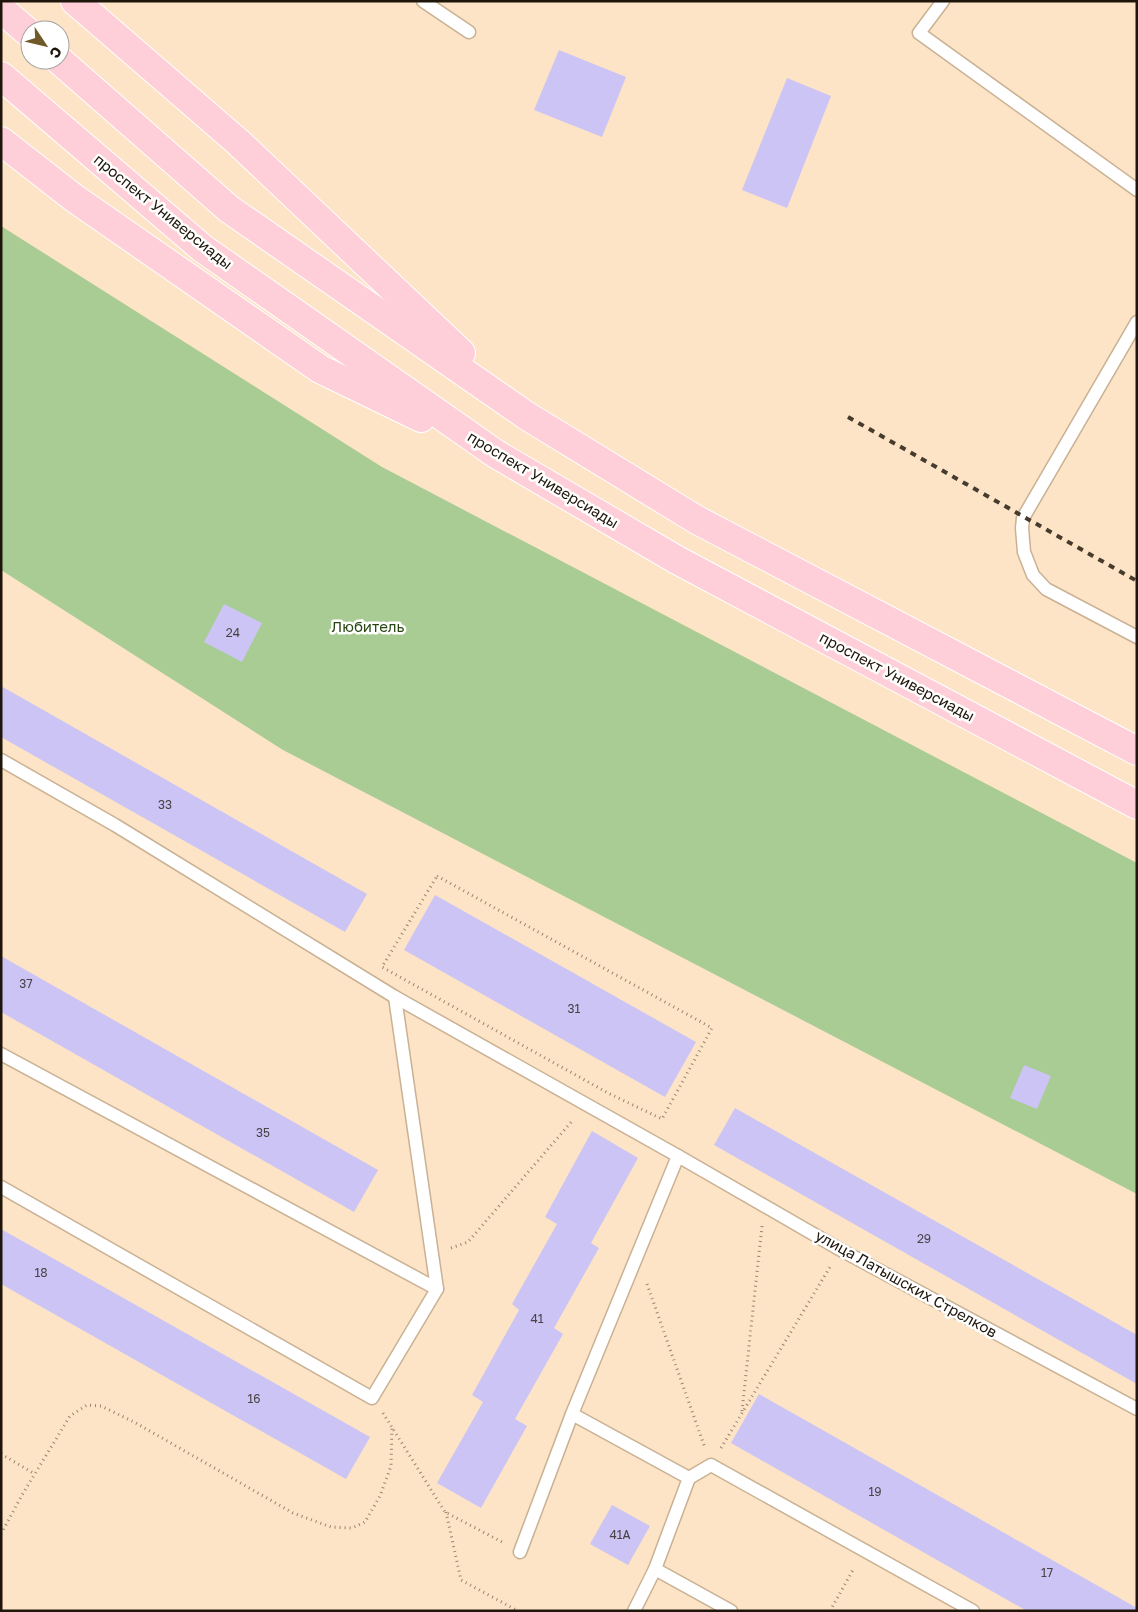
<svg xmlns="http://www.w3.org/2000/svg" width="1138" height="1612" font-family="'Golos Text',sans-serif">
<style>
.green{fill:#a8cc93}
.building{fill:#cbc4f4}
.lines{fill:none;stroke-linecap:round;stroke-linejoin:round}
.service-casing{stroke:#c9b194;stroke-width:15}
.primary-casing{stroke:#fff;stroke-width:30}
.path{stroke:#978670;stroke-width:3;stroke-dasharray:1 4;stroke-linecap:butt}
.service{stroke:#fff;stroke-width:12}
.primary{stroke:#feced9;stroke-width:28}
.rail{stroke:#473b2d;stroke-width:4;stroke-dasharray:6 6;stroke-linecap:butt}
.labels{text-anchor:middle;stroke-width:5;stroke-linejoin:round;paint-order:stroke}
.number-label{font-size:12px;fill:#4a4245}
.street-label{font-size:15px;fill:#1f160b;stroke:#fff}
.park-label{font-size:15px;fill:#294714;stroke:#fff}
</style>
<rect width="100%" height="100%" fill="#fde4c6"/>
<!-- green -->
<path class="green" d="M 1,226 L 382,467 L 1137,863 L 1137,1194 L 283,750 L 1,570 Z"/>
<!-- building -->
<g class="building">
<path d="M 559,50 L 626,77 L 602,137 L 534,110 Z"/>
<path d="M 787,78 L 831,96 L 787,208 L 742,190 Z"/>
<path d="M 224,604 L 262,623 L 242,662 L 204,642 Z"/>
<path d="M 1,686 L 367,894 L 345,932 L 1,737 Z"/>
<path d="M 435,895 L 696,1042 L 665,1097 L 404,950 Z"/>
<path d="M 1,956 L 378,1170 L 354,1212 L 1,1012 Z"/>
<path d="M 1024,1065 L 1051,1076 L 1037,1109 L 1010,1098 Z"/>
<path d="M 735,1108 L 1137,1335 L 1137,1384 L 714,1145 Z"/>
<path d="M 592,1131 L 638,1158 L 591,1243 L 599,1248 L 554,1328 L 563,1334 L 515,1419 L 527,1426 L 481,1508 L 437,1483 L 483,1402 L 472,1395 L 519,1310 L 512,1304 L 557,1224 L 545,1217 Z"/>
<path d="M 1,1229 L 370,1437 L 346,1479 L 1,1284 Z"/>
<path d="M 759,1394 L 1137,1608 L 1137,1611 L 1027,1611 L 731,1443 Z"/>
<path d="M 612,1505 L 650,1526 L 628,1565 L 590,1544 Z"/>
</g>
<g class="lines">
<!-- service casing -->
<g class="service-casing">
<g id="service">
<path d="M 423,1 L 469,32"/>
<path d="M 943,1 L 919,33 L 1137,190"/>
<path d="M 1137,322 L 1023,518 L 1022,528 L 1024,552 L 1033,575 L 1046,589 L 1137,637"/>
<path d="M 1,760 L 115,825 L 395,997 L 678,1156 L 572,1414 L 689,1478 L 655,1569 L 731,1611"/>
<path d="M 395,997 L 437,1289"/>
<path d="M 1,1054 L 437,1289 L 372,1398 L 1,1187"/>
<path d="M 678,1156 L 841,1250 L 1137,1409"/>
<path d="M 689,1478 L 711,1465 L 973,1611"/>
<path d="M 520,1552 L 572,1414"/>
<path d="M 634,1611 L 655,1569"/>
</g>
</g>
<!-- primary casing -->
<g class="primary-casing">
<g id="primary">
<path d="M 75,1 L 238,142 L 461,353"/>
<path d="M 1,9 L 30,34"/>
<path d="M 59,60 L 229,209 L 527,416 L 697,520 L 1137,751"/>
<path d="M 1,76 L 202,248 L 496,454 L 677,560 L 1137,805"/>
<path d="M 1,141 L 74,198 L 320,369 L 421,418"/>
</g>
</g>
<!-- path -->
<g class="path">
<path d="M 437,876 L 712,1028 L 662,1119 L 608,1093 L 382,967 Z"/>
<path d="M 451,1248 L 468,1242 L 573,1120"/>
<path d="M 647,1284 L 705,1448"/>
<path d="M 742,1411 L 762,1226"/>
<path d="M 383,1413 L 445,1512 L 504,1543"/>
<path d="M 721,1448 L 830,1267"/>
<path d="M 1,1454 L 35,1474"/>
<path d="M 446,1512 L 461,1580 L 518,1611"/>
<path d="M 1,1534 L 22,1495 L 70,1416 L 87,1405 L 101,1406 L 134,1422 L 293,1513 L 331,1527 L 352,1528 L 365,1522 L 380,1496 L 391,1466 L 392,1426"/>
<path d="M 830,1611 L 854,1568"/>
</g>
<!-- service -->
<use href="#service" class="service"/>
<!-- primary -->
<use href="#primary" class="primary"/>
<!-- rail -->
<path class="rail" d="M 848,417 L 1137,581"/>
</g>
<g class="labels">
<!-- number labels -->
<g class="number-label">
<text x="233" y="637">24</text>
<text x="165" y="809">33</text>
<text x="26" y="988">37</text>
<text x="574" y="1013">31</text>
<text x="263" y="1137">35</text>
<text x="924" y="1243">29</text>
<text x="41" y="1277">18</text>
<text x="537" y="1323">41</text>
<text x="254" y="1403">16</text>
<text x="875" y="1496">19</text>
<text x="620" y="1539">41А</text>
<text x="1047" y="1577">17</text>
</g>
<!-- street labels -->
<g class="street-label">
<text transform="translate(163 212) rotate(39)" y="5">проспект Универсиады</text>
<text transform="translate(543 480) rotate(31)" y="5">проспект Универсиады</text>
<text transform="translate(897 677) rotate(28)" y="5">проспект Универсиады</text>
<text transform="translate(906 1284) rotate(29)" y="5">улица Латышских Стрелков</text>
</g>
<!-- park labels -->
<g class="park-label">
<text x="368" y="632">Любитель</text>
</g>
</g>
<!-- border -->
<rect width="1138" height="1612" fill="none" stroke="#1f160b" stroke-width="5"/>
<!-- north arrow -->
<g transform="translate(45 45) rotate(125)"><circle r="24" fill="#ffffff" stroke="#a5a29d"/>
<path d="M0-4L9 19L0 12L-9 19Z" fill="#715929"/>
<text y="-8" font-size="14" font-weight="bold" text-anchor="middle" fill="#1f160b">С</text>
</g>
</svg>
